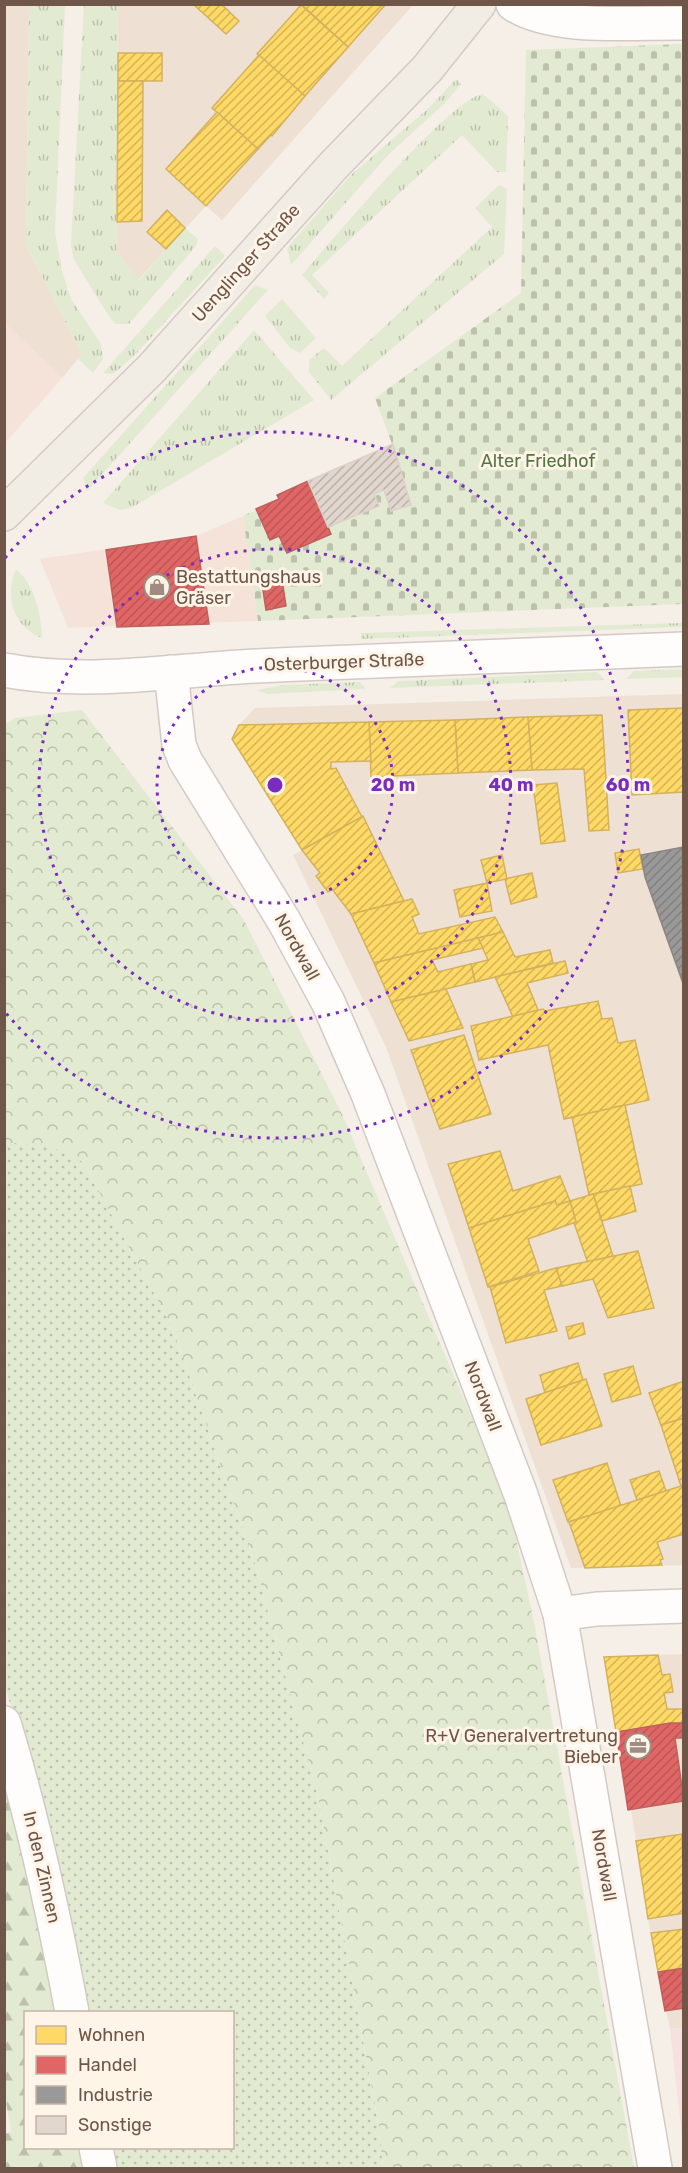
<svg xmlns="http://www.w3.org/2000/svg" width="688" height="2173" font-family="Rubik,sans-serif">
<style>
.residential{fill:#eee1d4}
.commercial{fill:#f5e3da}
.medical{fill:#f7e1e0}
.grass{fill:url(#grass-tufts)}
.forest{fill:url(#forest-firs)}
.cemetery{fill:url(#cemetery-stones)}
.park{fill:url(#park-crowns)}
.garden{fill:url(#garden-dots)}
.homes{fill:url(#homes-hatch);stroke:#d4b15d;stroke-width:1.5}
.shops{fill:url(#shops-hatch);stroke:#be615d;stroke-width:1.5}
.industry{fill:url(#industry-hatch);stroke:#8d8581;stroke-width:1.5}
.building{fill:url(#building-hatch);stroke:#ddd1c9;stroke-width:1.5}
.lines{fill:none;stroke-linecap:round;stroke-linejoin:round}
.minor-casing{stroke:#d3cac4;stroke-width:36}
.major-casing{stroke:#d3cac4;stroke-width:36}
.minor{stroke:#fefdfb;stroke-width:33}
.major{stroke:#f1ece4;stroke-width:33}
.ring{fill:none;stroke:#7b2cbf;stroke-width:3;stroke-dasharray:3 6}
.labels{text-anchor:middle;stroke-width:6;stroke-linejoin:round;paint-order:stroke}
.street-label{font-size:18px;fill:#705549;stroke:#fef4e7}
.park-label{font-size:18px;fill:#547642;stroke:#fef4e7}
.poi-label{font-size:18px;fill:#705549;stroke:#fef4e7;text-anchor:start}
.centre{fill:#7b2cbf;stroke:#fef4e7;stroke-width:3}
.ring-label{font-size:18px;text-anchor:middle;font-weight:bold;fill:#7b2cbf;stroke:#fef4e7;stroke-width:6;stroke-linejoin:round;paint-order:stroke}
</style>
<defs>
<pattern id="grass-tufts" width="24" height="20" patternUnits="userSpaceOnUse" patternTransform="scale(1.5)"><rect width="24" height="20" fill="#e2ebd2"/><path d="M3 7l-1-3M5 7V3M7 7l1-3M15 17l-1-3M17 17v-4M19 17l1-3" fill="none" stroke="#bcc1ac"/></pattern>
<pattern id="forest-firs" width="22" height="20" patternUnits="userSpaceOnUse" patternTransform="scale(1.5)"><rect width="22" height="20" fill="#e2ebd2"/><path d="M5 1l3.5 6h-7zM16 11l3.5 6h-7z" fill="#bcc1ac"/></pattern>
<pattern id="cemetery-stones" width="16" height="16" patternUnits="userSpaceOnUse" patternTransform="scale(1.5)"><rect width="16" height="16" fill="#e2ebd2"/><path d="M2 7V4a2 2 0 0 1 4 0v3zM10 15v-3a2 2 0 0 1 4 0v3z" fill="#bcc1ac"/></pattern>
<pattern id="park-crowns" width="20" height="18" patternUnits="userSpaceOnUse" patternTransform="scale(1.5)"><rect width="20" height="18" fill="#e2ebd2"/><path d="M2 6a3 3 0 1 1 6 0M12 15a3 3 0 1 1 6 0" fill="none" stroke="#bcc1ac"/></pattern>
<pattern id="garden-dots" width="8" height="8" patternUnits="userSpaceOnUse" patternTransform="scale(1.5)"><rect width="8" height="8" fill="#e2ebd2"/><path d="M2 2h.1M6 6h.1" fill="none" stroke="#bcc1ac" stroke-width="1.8" stroke-linecap="round"/></pattern>
<pattern id="homes-hatch" width="6" height="6" patternUnits="userSpaceOnUse" patternTransform="scale(1.5)"><rect width="6" height="6" fill="#ffd966"/><path d="M-1 1l2-2M0 6l6-6M5 7l2-2" fill="none" stroke="#d3b356"/></pattern>
<pattern id="shops-hatch" width="6" height="6" patternUnits="userSpaceOnUse" patternTransform="scale(1.5)"><rect width="6" height="6" fill="#e06666"/><path d="M-1 1l2-2M0 6l6-6M5 7l2-2" fill="none" stroke="#ba5756"/></pattern>
<pattern id="industry-hatch" width="6" height="6" patternUnits="userSpaceOnUse" patternTransform="scale(1.5)"><rect width="6" height="6" fill="#999"/><path d="M-1 1l2-2M0 6l6-6M5 7l2-2" fill="none" stroke="#81807f"/></pattern>
<pattern id="building-hatch" width="6" height="6" patternUnits="userSpaceOnUse" patternTransform="scale(1.5)"><rect width="6" height="6" fill="#e1d7cf"/><path d="M-1 1l2-2M0 6l6-6M5 7l2-2" fill="none" stroke="#bbb1aa"/></pattern>
</defs>
<rect width="100%" height="100%" fill="#f5efe7"/>
<!-- residential -->
<g class="residential">
<path d="M 4,5 L 29,5 L 26,245 L 82,354 L 62,378 L 5,323 Z"/>
<path d="M 118,5 L 413,5 L 222,220 L 206,206 L 138,280 L 116,251 Z"/>
<path d="M 683,694 L 683,1565 L 571,1568 L 386,1047 L 293,855 L 302,850 L 232,739 L 239,725 L 255,708 Z"/>
<path d="M 683,1654 L 683,2028 L 670,2029 L 648,1919 L 631,1809 L 628,1810 L 604,1657 Z"/>
</g>
<!-- commercial -->
<g class="commercial">
<path d="M 5,323 L 62,378 L 5,443 Z"/>
<path d="M 243,516 L 258,621 L 68,628 L 40,559 L 196,536 Z"/>
</g>
<!-- medical -->
<path class="medical" d="M 683,2028 L 684,2028 L 683,2146 L 670,2029 Z"/>
<!-- grass -->
<g class="grass">
<path d="M 29,5 L 65,5 L 55,232 L 62,271 L 71,299 L 101,344 L 103,359 L 93,373 L 78,359 L 82,354 L 26,245 Z"/>
<path d="M 84,5 L 118,5 L 116,251 L 139,280 L 185,228 L 198,239 L 196,246 L 129,324 L 116,324 L 110,318 L 73,258 L 71,243 Z"/>
<path d="M 456,79 L 461,84 L 445,103 L 388,155 L 291,265 L 287,248 L 351,175 L 430,107 Z"/>
<path d="M 483,94 L 508,116 L 506,172 L 497,172 L 462,135 L 312,275 L 329,293 L 324,299 L 302,275 C 330,243 450,98 483,94 Z"/>
<path d="M 499,185 L 507,189 L 504,254 L 331,400 L 309,372 L 309,360 L 324,348 L 342,366 L 492,227 L 475,208 Z"/>
<path d="M 215,246 L 225,256 L 134,356 L 113,374 L 103,373 Z"/>
<path d="M 255,285 L 268,290 L 87,491 L 83,478 Z"/>
<path d="M 282,299 L 316,338 L 300,353 L 290,348 L 265,316 Z"/>
<path d="M 254,330 L 314,400 L 131,508 L 120,510 L 103,503 Z"/>
<path d="M 16,569 C 35,585 41,615 42,638 C 13,627 4,596 16,569 Z"/>
<path d="M 683,623 L 683,627 L 361,639 L 361,633 Z"/>
<path d="M 683,669 L 683,677 L 626,679 L 634,671 Z"/>
<path d="M 597,672 L 605,680 L 390,688 L 398,681 Z"/>
<path d="M 360,682 L 366,689 L 267,694 L 257,690 L 283,685 Z"/>
</g>
<!-- forest -->
<path class="forest" d="M 4,1758 L 57,2012 L 26,2012 L 26,2148 L 81,2148 L 85,2168 L 5,2168 L 5,2134 L 11,2132 L 4,2090 Z"/>
<!-- cemetery -->
<path class="cemetery" d="M 683,44 L 683,604 L 258,621 L 243,516 L 279,499 L 277,495 L 392,444 L 375,398 L 521,293 L 526,50 Z"/>
<!-- park -->
<path class="park" d="M 82,710 L 244,920 L 341,1112 L 508,1502 L 534,1622 L 634,2168 L 383,2168 L 378,2122 L 318,1797 L 255,1564 L 172,1327 L 83,1162 L 17,1143 L 5,1145 L 4,725 L 15,718 Z"/>
<!-- garden -->
<path class="garden" d="M 17,1143 L 49,1146 L 83,1162 L 172,1327 L 255,1564 L 318,1797 L 378,2122 L 383,2168 L 114,2168 L 110,2148 L 232,2148 L 232,2012 L 87,2012 L 74,1934 L 5,1686 L 4,1145 Z"/>
<!-- homes -->
<g class="homes">
<path d="M 193,4 L 221,4 L 239,21 L 226,34 Z"/>
<path d="M 301,4 L 386,4 L 348,47 Z"/>
<path d="M 301,5 L 348,47 L 305,96 L 257,54 Z"/>
<rect x="118" y="53" width="44" height="28"/>
<path d="M 259,55 L 305,96 L 272,136 L 271,135 L 258,149 L 212,108 Z"/>
<path d="M 118,81 L 143,81 L 142,221 L 117,222 Z"/>
<path d="M 217,112 L 258,149 L 206,206 L 166,169 Z"/>
<path d="M 167,210 L 185,228 L 166,249 L 147,232 Z"/>
<path d="M 684,708 L 684,792 L 632,795 L 628,710 Z"/>
<path d="M 602,715 L 609,830 L 589,831 L 584,769 L 532,770 L 528,717 Z"/>
<path d="M 528,717 L 532,770 L 458,773 L 455,720 Z"/>
<path d="M 455,720 L 458,773 L 371,777 L 369,722 Z"/>
<path d="M 369,722 L 371,761 L 331,762 L 331,769 L 336,768 L 362,817 L 302,850 L 232,739 L 239,725 Z"/>
<path d="M 557,783 L 565,841 L 541,844 L 533,785 Z"/>
<path d="M 363,816 L 404,901 L 351,914 L 332,889 L 328,892 L 316,876 L 320,873 L 302,850 Z"/>
<path d="M 639,849 L 643,869 L 618,873 L 615,853 Z"/>
<path d="M 502,855 L 507,879 L 487,883 L 481,860 Z"/>
<path d="M 532,873 L 537,897 L 511,904 L 505,879 Z"/>
<path d="M 487,883 L 492,911 L 460,917 L 454,890 Z"/>
<path d="M 412,899 L 419,914 L 412,917 L 419,934 L 495,917 L 503,932 L 374,963 L 351,914 Z"/>
<path d="M 503,932 L 515,957 L 550,950 L 553,963 L 475,982 L 471,964 L 488,960 L 478,938 Z"/>
<path d="M 478,938 L 483,948 L 432,960 L 438,972 L 471,964 L 475,982 L 391,1002 L 374,963 Z"/>
<path d="M 565,961 L 568,973 L 527,983 L 538,1010 L 513,1017 L 495,977 Z"/>
<path d="M 446,989 L 463,1028 L 409,1041 L 391,1002 Z"/>
<path d="M 598,1001 L 602,1019 L 612,1018 L 618,1043 L 635,1040 L 649,1100 L 564,1119 L 548,1045 L 479,1060 L 471,1026 L 543,1009 L 545,1011 Z"/>
<path d="M 464,1035 L 491,1114 L 440,1129 L 411,1050 Z"/>
<path d="M 625,1105 L 642,1184 L 589,1195 L 572,1117 Z"/>
<path d="M 500,1151 L 513,1191 L 560,1176 L 570,1201 L 557,1205 L 555,1201 L 469,1228 L 448,1164 Z"/>
<path d="M 630,1186 L 636,1211 L 602,1221 L 593,1194 Z"/>
<path d="M 593,1194 L 613,1256 L 588,1263 L 574,1223 L 576,1222 L 570,1201 Z"/>
<path d="M 555,1201 L 557,1205 L 570,1201 L 576,1222 L 528,1239 L 539,1271 L 488,1287 L 469,1228 Z"/>
<path d="M 638,1251 L 654,1308 L 608,1318 L 593,1279 L 562,1286 L 556,1268 Z"/>
<path d="M 556,1268 L 562,1286 L 544,1290 L 557,1331 L 506,1343 L 490,1287 Z"/>
<path d="M 583,1323 L 585,1334 L 569,1339 L 566,1327 Z"/>
<path d="M 578,1363 L 583,1380 L 545,1393 L 540,1375 Z"/>
<path d="M 633,1366 L 641,1394 L 612,1402 L 604,1374 Z"/>
<path d="M 586,1379 L 602,1426 L 541,1445 L 526,1399 Z"/>
<path d="M 684,1381 L 684,1418 L 661,1425 L 649,1393 Z"/>
<path d="M 684,1418 L 684,1485 L 681,1486 L 661,1425 Z"/>
<path d="M 607,1463 L 621,1506 L 568,1522 L 553,1480 Z"/>
<path d="M 659,1471 L 666,1491 L 637,1500 L 630,1480 Z"/>
<path d="M 684,1485 L 684,1534 L 657,1542 L 663,1559 L 660,1560 L 662,1565 L 585,1568 L 569,1522 Z"/>
<path d="M 658,1655 L 662,1675 L 670,1674 L 673,1692 L 664,1693 L 667,1709 L 684,1709 L 684,1723 L 616,1732 L 604,1657 Z"/>
<path d="M 682,1834 L 684,1913 L 648,1919 L 636,1841 Z"/>
<path d="M 684,1929 L 684,1968 L 658,1972 L 651,1933 Z"/>
</g>
<!-- shops -->
<g class="shops">
<path d="M 308,481 L 331,534 L 287,553 L 279,536 L 270,540 L 256,509 L 279,499 L 277,495 Z"/>
<path d="M 196,536 L 209,624 L 117,627 L 106,550 Z"/>
<path d="M 281,573 L 286,606 L 266,610 L 261,577 Z"/>
<path d="M 670,1723 L 684,1723 L 684,1738 L 675,1738 L 684,1801 L 628,1810 L 616,1732 Z"/>
<path d="M 684,1968 L 684,2008 L 665,2011 L 658,1972 Z"/>
</g>
<!-- industry -->
<path class="industry" d="M 684,847 L 684,986 L 645,877 L 641,855 Z"/>
<!-- building -->
<path class="building" d="M 393,444 L 411,505 L 391,511 L 384,490 L 374,494 L 379,506 L 328,527 L 308,481 Z"/>
<g class="lines">
<!-- minor casing -->
<g class="minor-casing">
<g id="minor">
<path d="M 513,4 C 553,31 635,22 684,23"/>
<path d="M 4,670 C 89,686 173,670 257,666 C 399,659 541,654 684,649"/>
<path d="M 171,672 L 179,745 L 185,760 L 284,921 L 328,1002 L 368,1094 L 521,1495 L 560,1614 L 655,2168"/>
<path d="M 560,1614 L 597,1609 L 684,1606"/>
<path d="M 4,1723 C 33,1818 54,1915 72,2012"/>
<path d="M 96,2148 L 100,2168"/>
</g>
</g>
<!-- major casing -->
<g class="major-casing">
<path id="major" d="M 4,514 L 152,368 L 334,165 L 427,69 L 479,4"/>
</g>
<!-- minor -->
<use href="#minor" class="minor"/>
<!-- major -->
<use href="#major" class="major"/>
</g>
<!-- distance rings -->
<g class="ring">
<circle cx="275" cy="785" r="118"/>
<circle cx="275" cy="785" r="236"/>
<path d="M5 558A353 353 0 1 1 5 1012"/>
</g>
<!-- icons -->
<defs>
<g id="shop-ring" transform="scale(1.35)"><circle r="9.5" fill="#fef4e7" stroke="#9f8b80" stroke-width="1.5"/><path d="M-5-2.5h2.3a2.7 3.5 0 0 1 5.4 0H5L5.5 6h-11ZM-1.5-2.5h3a1.5 2.3 0 0 0-3 0Z" fill="#9f8b80"/></g>
<g id="office-ring" transform="scale(1.35)"><circle r="9.5" fill="#fef4e7" stroke="#9f8b80" stroke-width="1.5"/><path d="M-6-3h4V-5.5h4V-3h4V5H-6ZM-1-4.5V-3h2v-1.5ZM-6 0V1H6V0Z" fill="#9f8b80"/></g>
</defs>
<g fill-rule="evenodd">
<use href="#shop-ring" x="157" y="587"/>
<use href="#office-ring" x="638" y="1746"/>
</g>
<g class="labels">
<!-- street labels -->
<g class="street-label">
<text transform="translate(246 263) rotate(-48)" y="6">Uenglinger Straße</text>
<text transform="translate(344 662) rotate(-2)" y="6">Osterburger Straße</text>
<text transform="translate(297 947) rotate(61)" y="6">Nordwall</text>
<text transform="translate(483 1396) rotate(69)" y="6">Nordwall</text>
<text transform="translate(604 1865) rotate(80)" y="6">Nordwall</text>
<text transform="translate(42 1867) rotate(77)" y="6">In den Zinnen</text>
</g>
<!-- park labels -->
<g class="park-label">
<text x="538" y="467">Alter Friedhof</text>
</g>
<!-- poi labels -->
<g class="poi-label">
<text x="176" y="583">Bestattungshaus<tspan x="176" dy="21">Gräser</tspan></text>
<text x="618" y="1742" text-anchor="end">R+V Generalvertretung<tspan x="618" dy="21">Bieber</tspan></text>
</g>
</g>
<circle cx="275" cy="785" r="9" class="centre"/>
<g class="ring-label">
<text x="393" y="791">20 m</text>
<text x="511" y="791">40 m</text>
<text x="628" y="791">60 m</text>
</g>
<!-- border -->
<rect width="688" height="2173" fill="none" stroke="#705549" stroke-width="12"/>
<!-- legend -->
<rect x="24" y="2011" width="210" height="138" fill="#fef4e7" stroke="#c5b4a8" stroke-width="1.5"/>
<rect x="36" y="2026" width="30" height="18" fill="#ffd966" stroke="#c5b4a8" stroke-width="1.5"/>
<text x="78" y="2041" font-size="18" fill="#705549">Wohnen</text>
<rect x="36" y="2056" width="30" height="18" fill="#e06666" stroke="#c5b4a8" stroke-width="1.5"/>
<text x="78" y="2071" font-size="18" fill="#705549">Handel</text>
<rect x="36" y="2086" width="30" height="18" fill="#999999" stroke="#c5b4a8" stroke-width="1.5"/>
<text x="78" y="2101" font-size="18" fill="#705549">Industrie</text>
<rect x="36" y="2116" width="30" height="18" fill="#e1d7cf" stroke="#c5b4a8" stroke-width="1.5"/>
<text x="78" y="2131" font-size="18" fill="#705549">Sonstige</text>
</svg>
